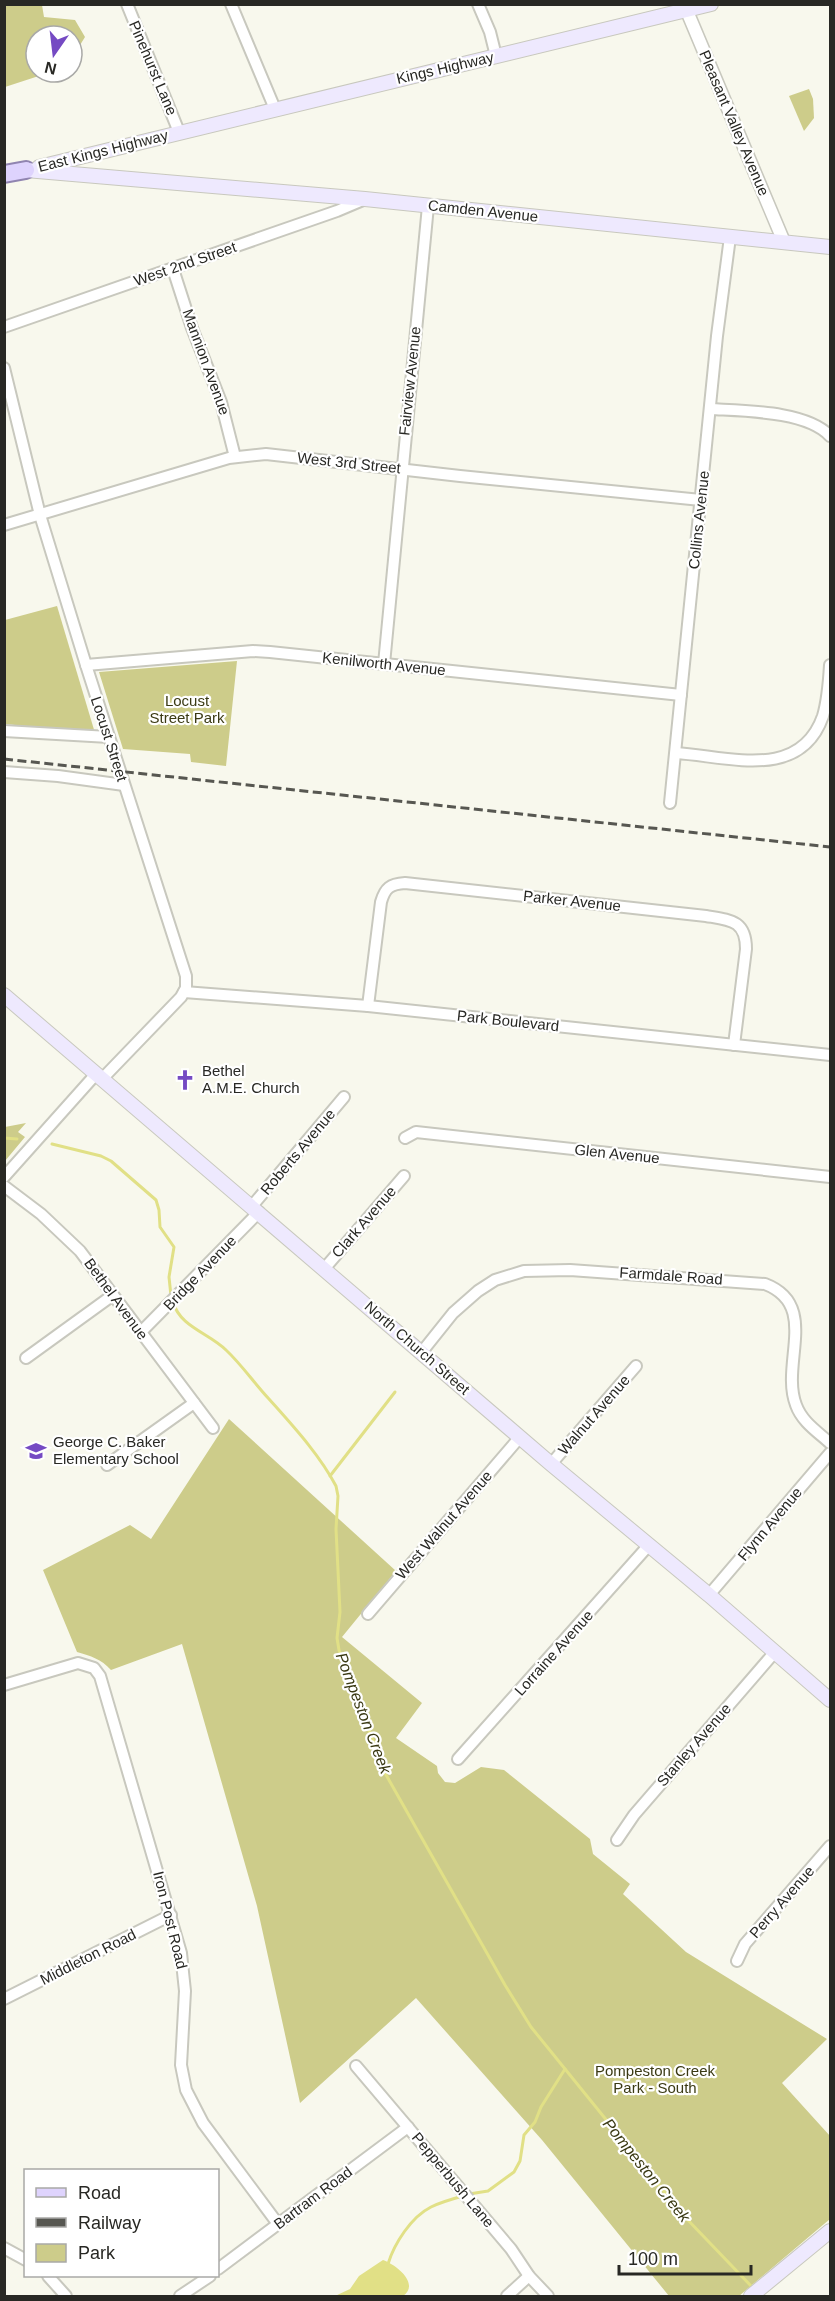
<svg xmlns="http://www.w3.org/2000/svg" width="835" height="2301" font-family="Arial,sans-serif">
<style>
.green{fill:#cdcc8a}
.water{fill:#e1e086}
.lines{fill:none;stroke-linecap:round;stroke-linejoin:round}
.stream{stroke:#e1e086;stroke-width:3}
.minor-casing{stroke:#c8c8be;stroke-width:14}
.tertiary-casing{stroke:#c8c8be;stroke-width:15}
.secondary-casing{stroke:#c8c8be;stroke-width:16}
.primary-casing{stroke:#9084b0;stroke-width:20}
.minor{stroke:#fff;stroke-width:10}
.tertiary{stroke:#fff;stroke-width:12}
.secondary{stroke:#eee9fe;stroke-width:14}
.primary{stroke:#ded3fd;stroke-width:16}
.rail{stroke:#575751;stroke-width:3;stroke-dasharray:9 4.5;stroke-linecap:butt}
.labels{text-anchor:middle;stroke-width:4.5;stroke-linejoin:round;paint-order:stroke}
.street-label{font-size:15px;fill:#282824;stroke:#fff}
.park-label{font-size:15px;fill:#3b3a14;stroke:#fff}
.poi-label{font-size:15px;fill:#282824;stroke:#fff;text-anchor:start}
.water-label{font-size:16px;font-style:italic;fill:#3a3913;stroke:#fff}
</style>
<rect width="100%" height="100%" fill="#f8f8ed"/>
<!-- green -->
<g class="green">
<path d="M 5,4 L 42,5 L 44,17 L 75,20 L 85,37 L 72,58 L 72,36 L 36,36 L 36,72 L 51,72 L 5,87 Z"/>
<path d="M 809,89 L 813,99 L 814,118 L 804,131 L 789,96 Z"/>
<path d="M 57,606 L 95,733 L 5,724 L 5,620 Z"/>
<path d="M 237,661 L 226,766 L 191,762 L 190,754 L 123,749 L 99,672 Z"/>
<path d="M 26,1123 L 18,1132 L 25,1137 L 5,1161 L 5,1127 Z"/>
<path d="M 229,1419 L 396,1571 L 342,1637 L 422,1703 L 396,1738 L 437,1766 L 438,1773 L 445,1782 L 455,1783 L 481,1767 L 504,1770 L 590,1839 L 593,1854 L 630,1884 L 623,1894 L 686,1952 L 827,2039 L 782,2083 L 830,2136 L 830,2219 L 739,2296 L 669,2296 L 542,2140 L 416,1998 L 300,2103 L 257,1906 L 182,1644 L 111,1670 C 101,1659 91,1656 77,1652 L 43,1570 L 130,1525 L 151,1539 Z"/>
</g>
<!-- water -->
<path class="water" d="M 383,2260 C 397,2265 420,2284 403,2296 L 335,2296 L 350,2289 L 359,2276 Z"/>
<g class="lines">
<!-- stream -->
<g class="stream">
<path d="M 4,1138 L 17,1139"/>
<path d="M 52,1144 L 101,1156 L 111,1161 L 156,1200 L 159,1210 L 160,1227 L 174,1247 L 169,1277 L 171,1296"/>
<path d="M 173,1302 C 180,1327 209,1333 226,1350 C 242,1365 254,1383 269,1399 C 293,1426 319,1454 336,1486 L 338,1496 L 336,1529 L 340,1612 L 337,1638 L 339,1650 L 385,1773 L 505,1985 L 531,2027 L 685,2217 L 753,2288"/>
<path d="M 330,1476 L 395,1392"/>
<path d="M 469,2194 L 488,2191 L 514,2172 L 520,2161 L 524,2135 L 535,2122 L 541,2107 L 565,2069"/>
<path d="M 388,2264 C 394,2244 411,2217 431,2207 C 441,2202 452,2199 463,2196"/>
</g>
<!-- minor casing -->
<g class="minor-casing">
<g id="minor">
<path d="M 127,4 L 179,132"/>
<path d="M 231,4 L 275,109"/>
<path d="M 478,4 L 490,32 L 496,56"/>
<path d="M 173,269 L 192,328 L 221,402 L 235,457"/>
<path d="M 4,327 L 337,211 L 363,200"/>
<path d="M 4,368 L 40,515 L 86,665 L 186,976 L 186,988 L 181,997 L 102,1079"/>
<path d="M 711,409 C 745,411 807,411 830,436"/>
<path d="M 4,525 L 229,458 L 266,454 L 460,476 L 701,500"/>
<path d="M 384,664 L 428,206"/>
<path d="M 86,665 L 253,651 L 270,652 L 681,695"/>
<path d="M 4,731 L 109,737"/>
<path d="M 676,753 C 727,756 800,782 823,716 C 828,699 829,682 830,665"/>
<path d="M 4,772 L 58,776 L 124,785"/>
<path d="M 670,803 L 717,336 L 730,237"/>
<path d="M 184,992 L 368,1006 L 830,1055"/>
<path d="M 368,1006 L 381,902 C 385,888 390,884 405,883 L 706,916 C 730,920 746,920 746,949 L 734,1045"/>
<path d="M 405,1138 L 416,1132 L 830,1177"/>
<path d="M 4,1177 L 96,1074"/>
<path d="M 4,1186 L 41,1214 L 80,1251 L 213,1428"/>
<path d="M 252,1206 L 344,1097"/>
<path d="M 324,1269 L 404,1176"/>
<path d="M 141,1332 L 259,1212"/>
<path d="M 421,1353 L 453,1313 L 478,1291 L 495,1280 L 524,1271 L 570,1270 L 765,1284 C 820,1305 780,1364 796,1405 C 802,1422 818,1432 830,1443"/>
<path d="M 26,1358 L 113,1295"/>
<path d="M 551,1464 L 636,1366"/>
<path d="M 107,1465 L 194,1403"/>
<path d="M 709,1595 L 830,1453"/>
<path d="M 368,1614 L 520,1437"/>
<path d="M 4,1685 L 78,1663 L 94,1668 L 100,1676 L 181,1953 L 185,1991 L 181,2065 L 186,2090 L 203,2123 L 278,2224"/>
<path d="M 458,1759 L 649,1545"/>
<path d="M 617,1840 L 634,1815 L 774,1653"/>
<path d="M 737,1961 L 745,1944 L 830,1846"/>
<path d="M 4,1999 L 171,1915"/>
<path d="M 356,2066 L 511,2249 L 529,2276 L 548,2296"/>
<path d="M 4,2248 L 26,2260"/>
<path d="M 218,2269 L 408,2127"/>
<path d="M 48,2276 L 66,2296"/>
<path d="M 180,2296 L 210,2276"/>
<path d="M 507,2296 L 529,2276"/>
</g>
</g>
<!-- tertiary casing -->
<g class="tertiary-casing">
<path id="tertiary" d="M 684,4 L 784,242"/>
</g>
<!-- secondary casing -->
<g class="secondary-casing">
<g id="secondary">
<path d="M 39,167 L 711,4"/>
<path d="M 26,170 L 365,199 L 830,247"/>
<path d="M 4,995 L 551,1464 L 709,1595 L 830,1700"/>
<path d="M 751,2296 L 830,2231"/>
</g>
</g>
<!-- primary casing -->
<g class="primary-casing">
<path id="primary" d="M 4,174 L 26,170"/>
</g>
<!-- minor -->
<use href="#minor" class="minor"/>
<!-- tertiary -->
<use href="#tertiary" class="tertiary"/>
<!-- secondary -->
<use href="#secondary" class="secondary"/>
<!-- primary -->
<use href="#primary" class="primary"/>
<!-- rail -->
<path class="rail" d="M 4,759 L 830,847"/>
</g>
<!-- icons -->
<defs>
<g id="church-bare" transform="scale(1.62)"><path d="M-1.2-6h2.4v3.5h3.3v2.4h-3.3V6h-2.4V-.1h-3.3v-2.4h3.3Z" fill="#754ac3" stroke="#fff" stroke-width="2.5" paint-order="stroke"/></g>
<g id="school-bare" transform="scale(1.62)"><path d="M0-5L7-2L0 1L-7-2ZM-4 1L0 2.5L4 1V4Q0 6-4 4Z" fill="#754ac3" stroke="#fff" stroke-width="2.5" paint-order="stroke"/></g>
</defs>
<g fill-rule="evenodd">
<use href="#church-bare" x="185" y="1080"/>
<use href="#school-bare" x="36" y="1451"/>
</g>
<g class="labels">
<!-- street labels -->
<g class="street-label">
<text transform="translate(153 68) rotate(67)" y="5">Pinehurst Lane</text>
<text transform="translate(445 68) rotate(-13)" y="5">Kings Highway</text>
<text transform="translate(734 123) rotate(67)" y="5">Pleasant Valley Avenue</text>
<text transform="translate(103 151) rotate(-14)" y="5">East Kings Highway</text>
<text transform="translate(483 211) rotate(6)" y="5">Camden Avenue</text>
<text transform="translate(185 264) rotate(-19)" y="5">West 2nd Street</text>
<text transform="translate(206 362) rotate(70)" y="5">Mannion Avenue</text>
<text transform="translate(410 381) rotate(-84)" y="5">Fairview Avenue</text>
<text transform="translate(349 463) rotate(6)" y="5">West 3rd Street</text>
<text transform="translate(699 520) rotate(-84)" y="5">Collins Avenue</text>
<text transform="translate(384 664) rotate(6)" y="5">Kenilworth Avenue</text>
<text transform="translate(109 739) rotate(72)" y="5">Locust Street</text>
<text transform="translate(572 901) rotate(6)" y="5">Parker Avenue</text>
<text transform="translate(508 1021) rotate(6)" y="5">Park Boulevard</text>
<text transform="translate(298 1152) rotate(-50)" y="5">Roberts Avenue</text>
<text transform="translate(617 1154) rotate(6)" y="5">Glen Avenue</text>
<text transform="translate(364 1222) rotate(-49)" y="5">Clark Avenue</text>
<text transform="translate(200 1273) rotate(-46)" y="5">Bridge Avenue</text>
<text transform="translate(671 1276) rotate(4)" y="5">Farmdale Road</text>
<text transform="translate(116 1299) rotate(54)" y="5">Bethel Avenue</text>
<text transform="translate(417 1348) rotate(41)" y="5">North Church Street</text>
<text transform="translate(594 1415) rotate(-49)" y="5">Walnut Avenue</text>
<text transform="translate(770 1524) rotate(-50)" y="5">Flynn Avenue</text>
<text transform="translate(444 1525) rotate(-49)" y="5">West Walnut Avenue</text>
<text transform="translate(554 1653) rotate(-48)" y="5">Lorraine Avenue</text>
<text transform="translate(694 1745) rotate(-49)" y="5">Stanley Avenue</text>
<text transform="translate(782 1902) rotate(-49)" y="5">Perry Avenue</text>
<text transform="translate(170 1920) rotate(76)" y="5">Iron Post Road</text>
<text transform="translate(88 1957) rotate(-27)" y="5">Middleton Road</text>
<text transform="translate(453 2180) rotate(50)" y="5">Pepperbush Lane</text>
<text transform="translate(313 2198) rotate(-37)" y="5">Bartram Road</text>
</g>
<!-- park labels -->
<g class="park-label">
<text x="187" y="706">Locust<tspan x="187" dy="17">Street Park</tspan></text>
<text x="655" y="2076">Pompeston Creek<tspan x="655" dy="17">Park - South</tspan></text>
</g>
<!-- poi labels -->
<g class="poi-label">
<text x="202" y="1076">Bethel<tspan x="202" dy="17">A.M.E. Church</tspan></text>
<text x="53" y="1447">George C. Baker<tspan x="53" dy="17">Elementary School</tspan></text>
</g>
<!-- water labels -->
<g class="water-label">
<text transform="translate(364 1713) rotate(69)" y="6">Pompeston Creek</text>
<text transform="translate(647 2170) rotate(51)" y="6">Pompeston Creek</text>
</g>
</g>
<!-- border -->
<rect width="835" height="2301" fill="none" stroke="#282824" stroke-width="12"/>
<!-- legend -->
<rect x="24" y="2169" width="195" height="108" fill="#ffffff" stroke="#a9a9a7" stroke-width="1.5"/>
<rect x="36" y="2188" width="30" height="9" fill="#ded3fd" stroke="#a9a9a7" stroke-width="1.5"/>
<text x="78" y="2199" font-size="18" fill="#282824">Road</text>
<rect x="36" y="2218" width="30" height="9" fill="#575751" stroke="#a9a9a7" stroke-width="1.5"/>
<text x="78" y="2229" font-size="18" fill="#282824">Railway</text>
<rect x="36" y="2244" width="30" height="18" fill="#cdcc8a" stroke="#a9a9a7" stroke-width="1.5"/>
<text x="78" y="2259" font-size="18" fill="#282824">Park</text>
<!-- north arrow -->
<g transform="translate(54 54) rotate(194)"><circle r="28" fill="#ffffff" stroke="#a9a9a7" stroke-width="1.5"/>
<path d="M0-4.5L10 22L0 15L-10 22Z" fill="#754ac3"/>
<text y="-9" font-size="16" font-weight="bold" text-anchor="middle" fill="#282824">N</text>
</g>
<!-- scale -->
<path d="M619 2265v9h132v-9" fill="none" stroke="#282824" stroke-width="3"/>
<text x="628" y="2265" font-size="18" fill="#282824" stroke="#ffffff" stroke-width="4.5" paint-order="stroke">100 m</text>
</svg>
